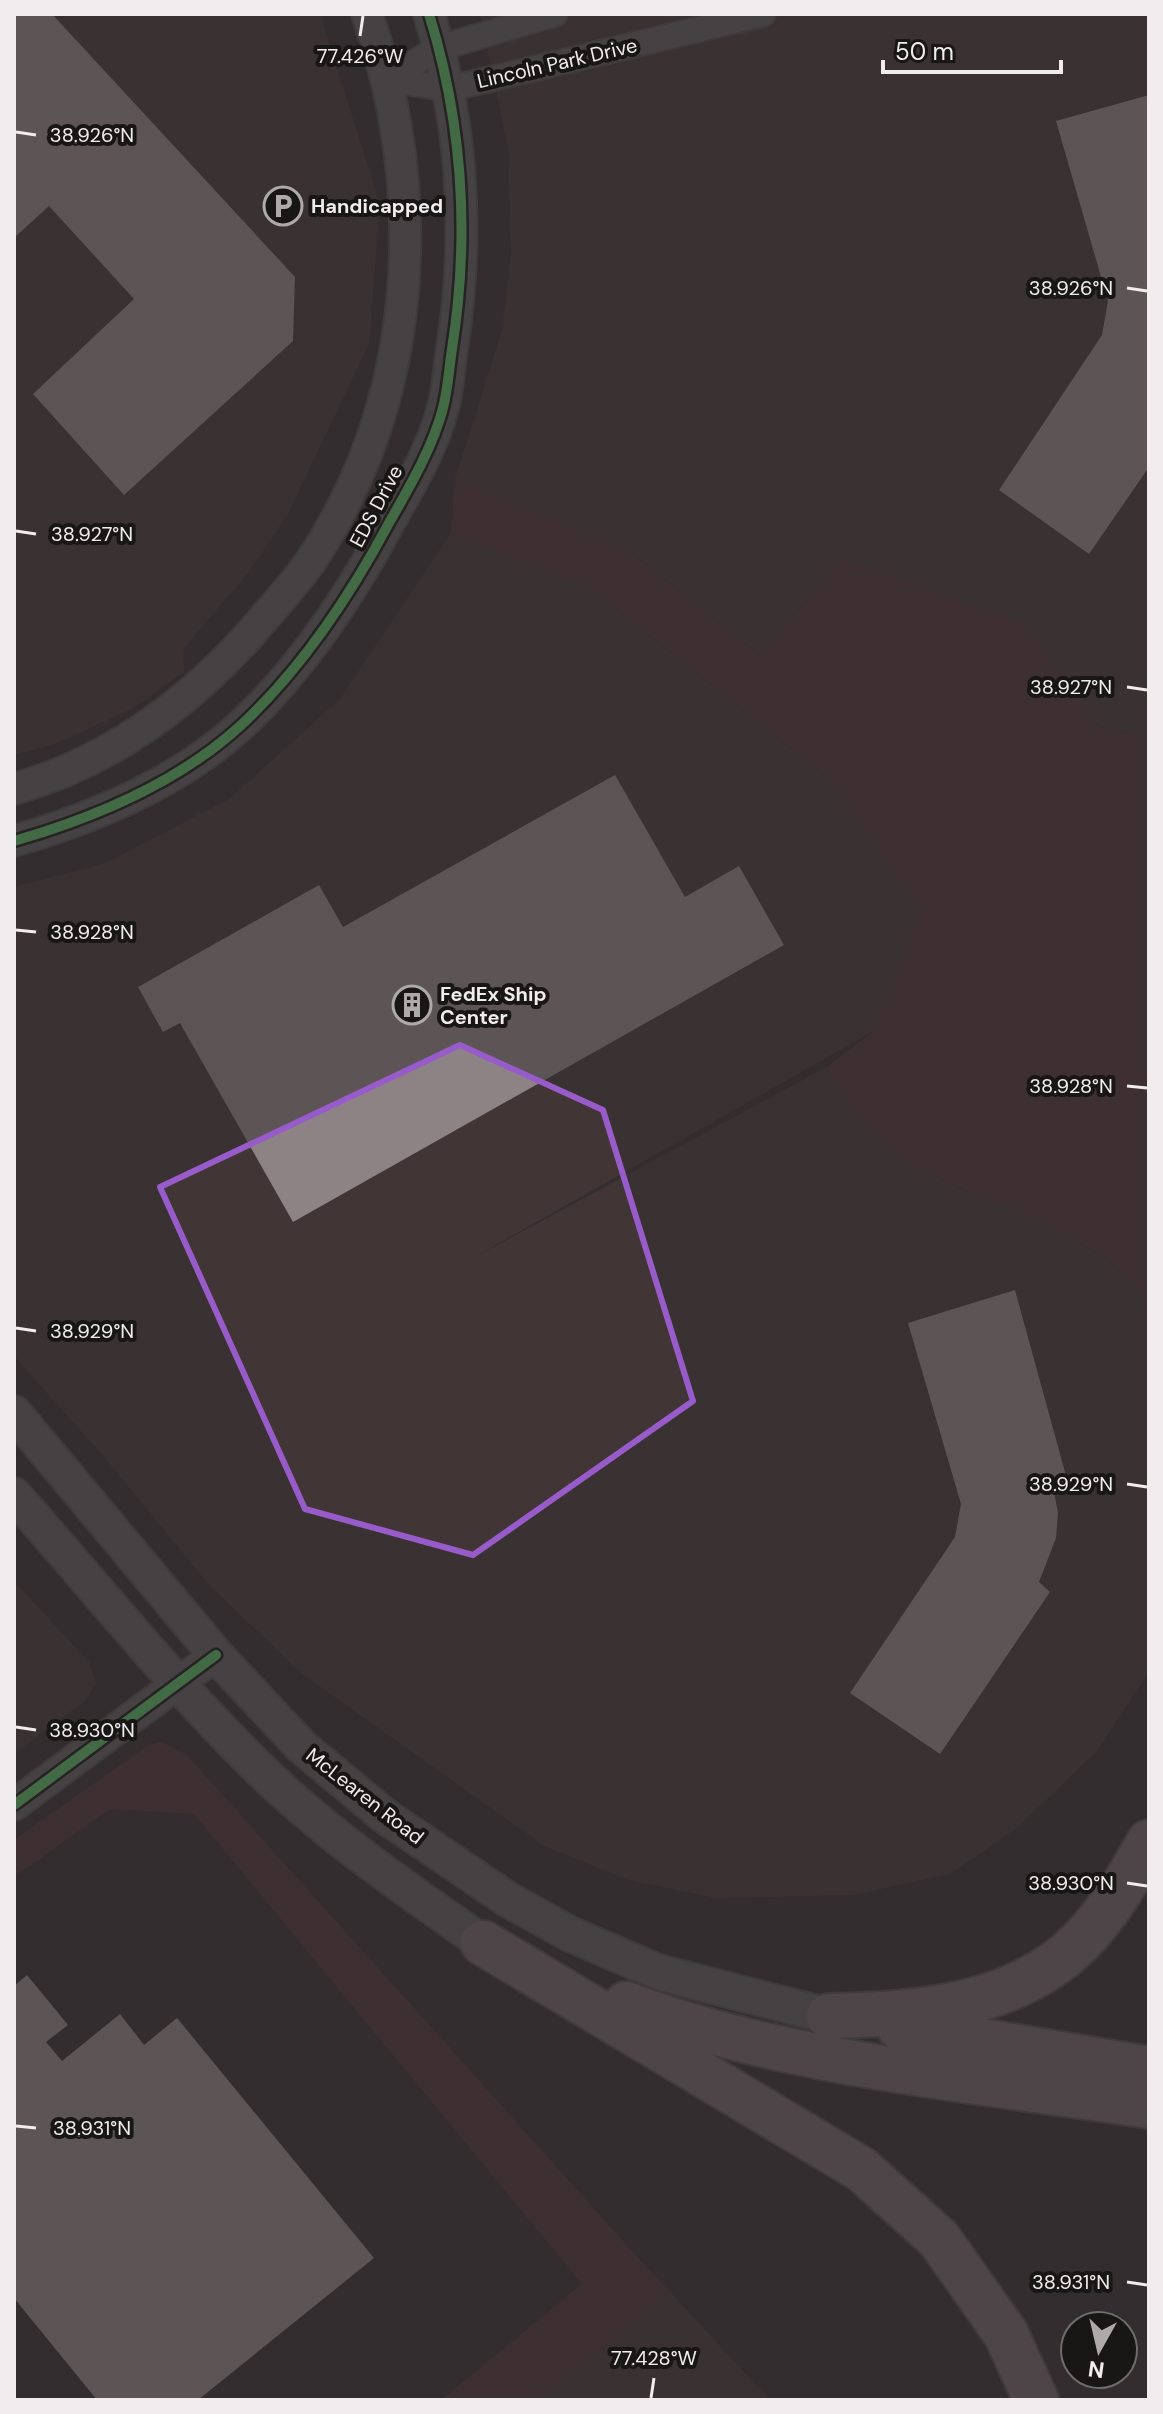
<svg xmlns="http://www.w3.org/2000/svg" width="1163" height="2414" font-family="'DM Sans',sans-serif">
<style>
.built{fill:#413536}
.green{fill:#4a3135}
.building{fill:#8e8384}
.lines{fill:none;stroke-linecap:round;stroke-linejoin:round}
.minor-casing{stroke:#4e4a4b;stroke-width:28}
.tertiary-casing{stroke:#4e4a4b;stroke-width:34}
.secondary-casing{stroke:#4e4a4b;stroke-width:38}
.motorway-casing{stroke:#4e4a4b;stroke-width:48}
.minor{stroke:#5e5c5c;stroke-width:24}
.tertiary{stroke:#5e5c5c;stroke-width:30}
.secondary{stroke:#5e5c5c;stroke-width:34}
.motorway{stroke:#6e6365;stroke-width:44}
.cycleway-casing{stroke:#191616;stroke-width:15}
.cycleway{stroke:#56b35d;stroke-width:10}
.marked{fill:none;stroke:#985cca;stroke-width:6;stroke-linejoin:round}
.ticks{fill:none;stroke:#f1eced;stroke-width:3}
.labels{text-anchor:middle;stroke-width:8;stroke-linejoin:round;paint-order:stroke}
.street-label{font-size:20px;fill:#f1eced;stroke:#191616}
.poi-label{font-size:20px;font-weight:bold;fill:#f1eced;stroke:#191616;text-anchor:start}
.ticks-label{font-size:20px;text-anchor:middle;fill:#f1eced;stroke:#191616;stroke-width:8;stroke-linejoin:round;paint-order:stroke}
</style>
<rect width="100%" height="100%" fill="#332e2f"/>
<!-- built -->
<g class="built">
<path d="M 14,14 L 320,14 L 380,204 L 369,344 L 288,514 L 249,572 L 183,649 L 184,672 L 132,709 L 55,744 L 14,755 Z"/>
<path d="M 480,14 L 1149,14 L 1149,737 L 1099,727 L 1023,623 L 842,559 L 760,655 L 629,551 L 455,479 L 502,330 L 511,255 L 508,148 Z"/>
<path d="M 451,533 L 594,591 L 825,776 L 922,910 L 872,1032 L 473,1258 L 827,1067 L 855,1114 L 900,1159 L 968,1192 L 1049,1224 L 1108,1260 L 1140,1288 L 1149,1324 L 1149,1672 L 1096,1752 L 1017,1828 L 950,1874 L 853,1895 L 716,1898 L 628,1880 L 544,1846 L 301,1673 L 210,1586 L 104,1457 L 14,1356 L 14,887 L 106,863 L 229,799 L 340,699 Z"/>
<path d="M 14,1581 L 89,1662 L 96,1683 L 86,1700 L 14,1754 Z"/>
<path d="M 662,2283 L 770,2400 L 523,2400 Z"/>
</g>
<!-- green -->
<g class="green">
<path d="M 455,479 L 629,551 L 760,655 L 842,559 L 1023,623 L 1099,727 L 1149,737 L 1149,1324 L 1140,1288 L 1108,1260 L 1049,1224 L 968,1192 L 900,1159 L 855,1114 L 827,1067 L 872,1032 L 922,910 L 825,776 L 594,591 L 451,533 Z"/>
<path d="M 162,1742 L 187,1755 L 669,2292 L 539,2400 L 441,2400 L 582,2284 L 194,1814 L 110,1809 L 14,1877 L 14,1840 L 150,1744 Z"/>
</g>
<!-- building -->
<g class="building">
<path d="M 14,14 L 52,14 L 295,277 L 293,341 L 124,495 L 33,394 L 134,299 L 49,206 L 14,238 Z"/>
<path d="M 1149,95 L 1149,467 L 1089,554 L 999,490 L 1102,335 L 1108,301 L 1056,121 Z"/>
<path d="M 615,775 L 685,897 L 739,866 L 784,945 L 293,1222 L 180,1023 L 163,1032 L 138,987 L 319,885 L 343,927 Z"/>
<path d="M 1015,1290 L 1068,1483 L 1053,1486 L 1058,1513 L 1056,1538 L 1039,1582 L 1050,1592 L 940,1754 L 850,1693 L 955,1537 L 961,1504 L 908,1323 Z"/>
<path d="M 27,1975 L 68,2025 L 46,2042 L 62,2061 L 120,2014 L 144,2045 L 177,2018 L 374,2258 L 198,2400 L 97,2400 L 14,2298 L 14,1986 Z"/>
</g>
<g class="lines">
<!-- minor casing -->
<g class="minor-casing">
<g id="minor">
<path d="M 387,79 L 449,89 L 763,14"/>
<path d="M 387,79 L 439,48 L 555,14"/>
</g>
</g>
<!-- tertiary casing -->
<g class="tertiary-casing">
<g id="tertiary">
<path d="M 14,789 C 109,762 188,704 253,631 C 272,608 294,585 311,561 C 419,398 429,195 367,14"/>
<path d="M 14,841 C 94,818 176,784 239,727 C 300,671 350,596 389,523 C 409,488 433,447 443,408 C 448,389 449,368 452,349 C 470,234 463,124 429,14"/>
<path d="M 14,1805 L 216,1655"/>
</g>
</g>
<!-- secondary casing -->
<g class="secondary-casing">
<g id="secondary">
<path d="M 14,1413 L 216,1655 L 301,1746 L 385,1816 L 507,1899 L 570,1934 L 658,1972 L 829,2016"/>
<path d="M 14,1495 C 98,1590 179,1692 271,1780 C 336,1841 410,1892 483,1943"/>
</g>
</g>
<!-- motorway casing -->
<g class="motorway-casing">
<g id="motorway">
<path d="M 483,1943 L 861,2169 L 939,2239 L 1006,2334 L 1036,2400"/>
<path d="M 626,2004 C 787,2065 978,2080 1149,2106"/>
<path d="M 829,2016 C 917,2014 1014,2008 1080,1942 C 1109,1913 1129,1877 1149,1842"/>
<path d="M 899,2027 L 1149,2069"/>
</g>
</g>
<!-- minor -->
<use href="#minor" class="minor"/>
<!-- tertiary -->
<use href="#tertiary" class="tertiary"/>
<!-- secondary -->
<use href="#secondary" class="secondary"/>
<!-- motorway -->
<use href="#motorway" class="motorway"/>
<!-- cycleway casing -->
<g class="cycleway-casing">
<g id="cycleway">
<path d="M 14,841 C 94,818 176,784 239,727 C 300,671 350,596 389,523 C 409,488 433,447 443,408 C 448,389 449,368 452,349 C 470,234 463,124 429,14"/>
<path d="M 14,1805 L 216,1655"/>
</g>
</g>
<!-- cycleway -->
<use href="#cycleway" class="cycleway"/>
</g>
<!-- marked area -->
<path d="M0 0H1163V2414H0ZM 460,1045 L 603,1110 L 693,1401 L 473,1555 L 305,1509 L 160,1187 Z" fill="#332e2f" fill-opacity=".55" fill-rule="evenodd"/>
<path class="marked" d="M 460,1045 L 603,1110 L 693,1401 L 473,1555 L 305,1509 L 160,1187 Z"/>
<!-- ticks -->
<path class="ticks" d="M 360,36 L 363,16M 16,132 L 36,135M 1127,288 L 1147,291M 16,531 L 36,534M 1127,687 L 1147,690M 16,930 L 36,932M 1127,1086 L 1147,1088M 16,1328 L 36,1331M 1127,1484 L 1147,1487M 16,1727 L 36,1730M 1127,1883 L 1147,1886M 16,2126 L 36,2128M 1127,2282 L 1147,2285M 651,2398 L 654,2378"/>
<!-- icons -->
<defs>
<g id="parking-ring" transform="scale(2)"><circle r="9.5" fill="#191616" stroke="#aeaaaa" stroke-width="1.5"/><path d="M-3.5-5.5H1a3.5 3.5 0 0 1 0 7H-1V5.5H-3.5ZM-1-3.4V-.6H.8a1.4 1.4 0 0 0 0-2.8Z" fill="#aeaaaa"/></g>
<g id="building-ring" transform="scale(2)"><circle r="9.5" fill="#191616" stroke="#aeaaaa" stroke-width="1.5"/><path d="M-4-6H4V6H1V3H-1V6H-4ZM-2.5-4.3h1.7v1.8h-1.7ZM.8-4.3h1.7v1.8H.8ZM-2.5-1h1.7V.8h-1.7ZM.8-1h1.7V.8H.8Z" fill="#aeaaaa"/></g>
</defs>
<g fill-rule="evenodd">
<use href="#parking-ring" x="283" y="206"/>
<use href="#building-ring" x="412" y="1005"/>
</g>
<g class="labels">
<!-- street labels -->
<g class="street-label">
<text transform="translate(557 63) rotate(-13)" y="7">Lincoln Park Drive</text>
<text transform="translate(376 506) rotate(-62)" y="7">EDS Drive</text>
<text transform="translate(365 1796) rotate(38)" y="7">McLearen Road</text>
</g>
<!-- poi labels -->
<g class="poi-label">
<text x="311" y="213">Handicapped</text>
<text x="440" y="1001">FedEx Ship<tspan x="440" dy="23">Center</tspan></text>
</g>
</g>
<g class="ticks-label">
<text x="360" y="63">77.426°W</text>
<text x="92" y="142">38.926°N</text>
<text x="1071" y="295">38.926°N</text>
<text x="92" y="541">38.927°N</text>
<text x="1071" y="694">38.927°N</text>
<text x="92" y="939">38.928°N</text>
<text x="1071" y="1093">38.928°N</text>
<text x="92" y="1338">38.929°N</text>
<text x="1071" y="1491">38.929°N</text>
<text x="92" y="1737">38.930°N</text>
<text x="1071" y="1890">38.930°N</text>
<text x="92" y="2135">38.931°N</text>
<text x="1071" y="2289">38.931°N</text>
<text x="654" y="2365">77.428°W</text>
</g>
<!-- border -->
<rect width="1163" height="2414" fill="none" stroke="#f1eced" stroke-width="32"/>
<!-- north arrow -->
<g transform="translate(1099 2350) rotate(188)"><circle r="38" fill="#191616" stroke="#6f6c6c" stroke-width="2"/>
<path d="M0-6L14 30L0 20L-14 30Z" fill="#aeaaaa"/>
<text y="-12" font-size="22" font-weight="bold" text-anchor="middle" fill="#f1eced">N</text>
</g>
<!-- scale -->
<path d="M883 60v12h178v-12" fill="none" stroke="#f1eced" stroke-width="4"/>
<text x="895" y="60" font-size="24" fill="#f1eced" stroke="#191616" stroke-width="6" paint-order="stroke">50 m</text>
</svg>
